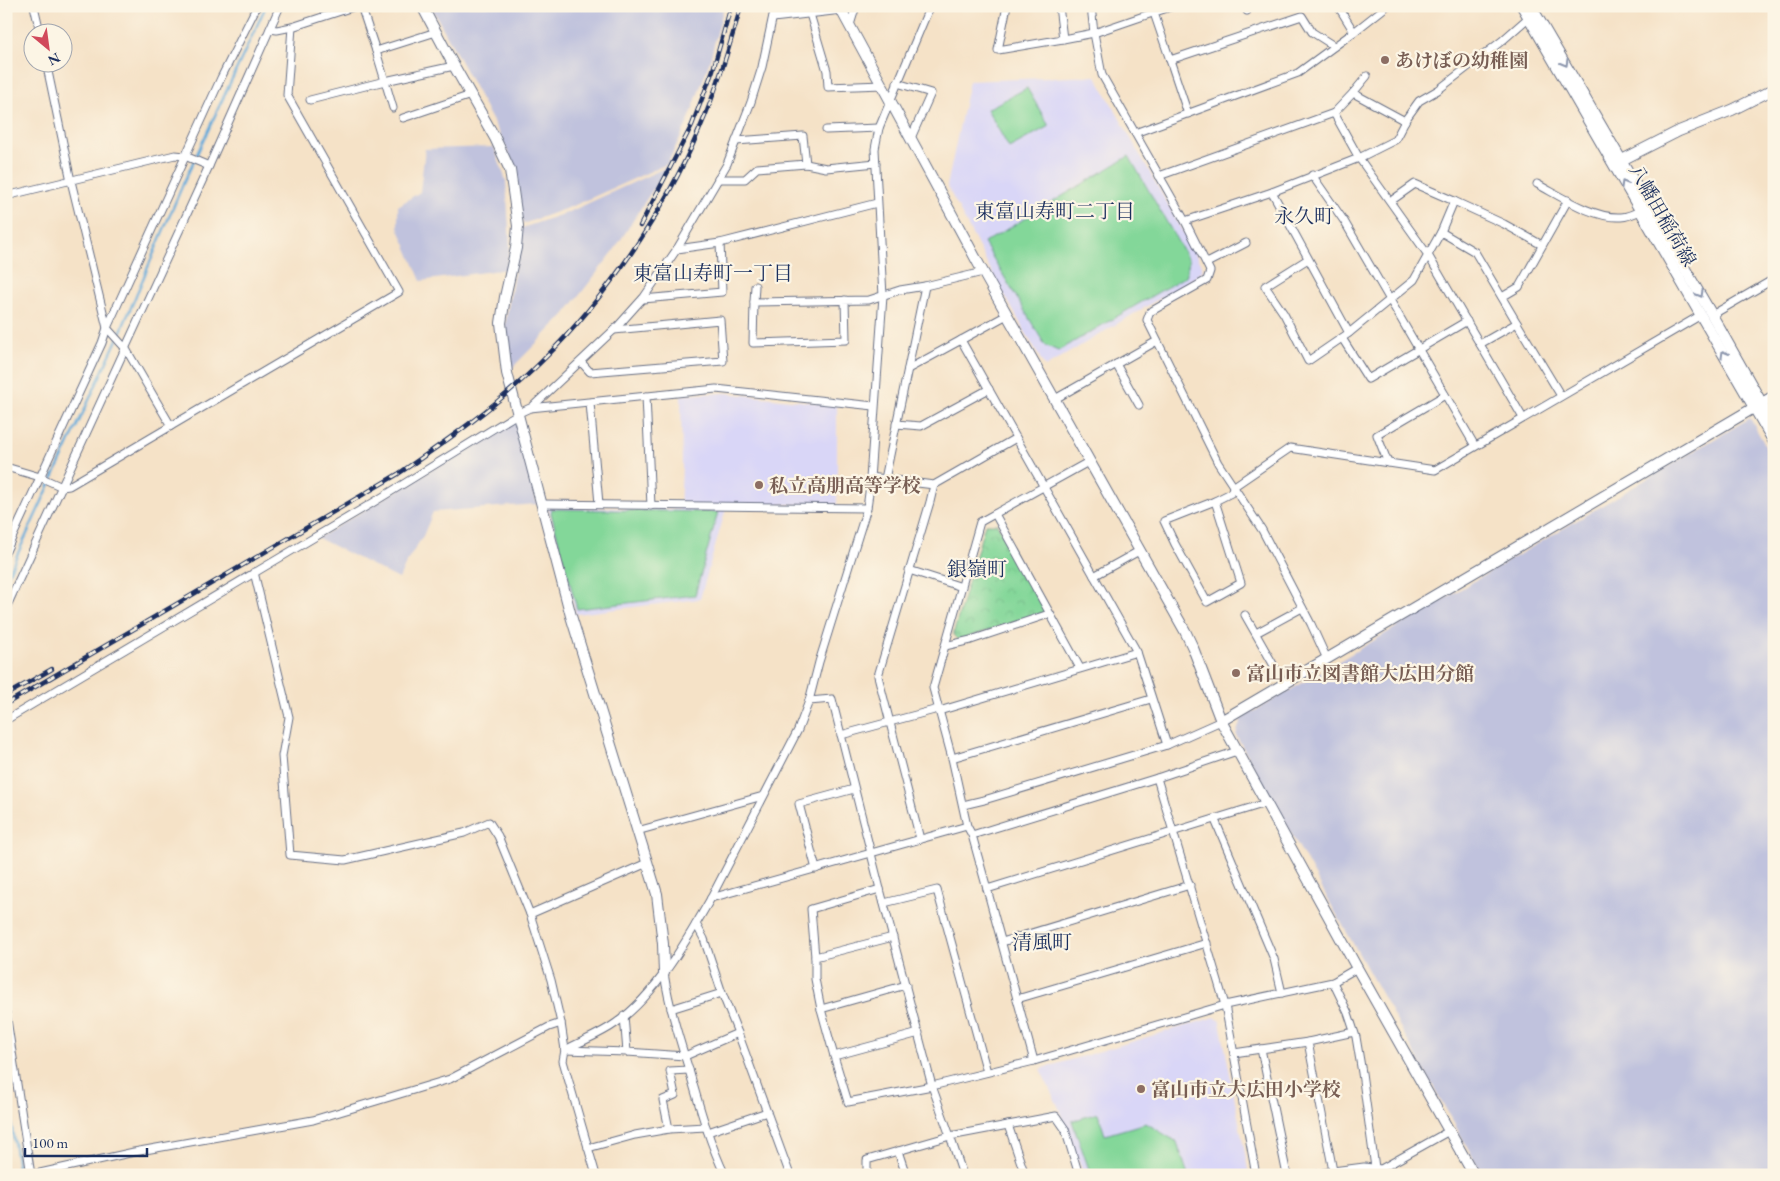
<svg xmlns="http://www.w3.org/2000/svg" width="1780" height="1181" font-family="'EB Garamond','Noto Serif JP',serif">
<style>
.built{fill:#d9d6f7}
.industrial{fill:#c0c2dd}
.green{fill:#83d799;stroke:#4f837c}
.park{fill:url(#park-crowns);stroke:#4f837c}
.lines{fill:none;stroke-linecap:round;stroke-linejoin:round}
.stream{stroke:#64aada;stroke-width:2.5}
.street-casing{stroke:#676e83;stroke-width:9}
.secondary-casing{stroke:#676e83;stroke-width:12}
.street{stroke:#fff;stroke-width:7}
.secondary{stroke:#fff;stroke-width:10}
.rail-casing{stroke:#1b2f5e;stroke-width:4.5}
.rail{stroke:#fcf5e5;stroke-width:2.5;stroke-dasharray:8;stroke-linecap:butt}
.oneway{stroke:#8d97ae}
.education-dot{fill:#8d6e63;stroke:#fcf5e5;stroke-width:2}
.labels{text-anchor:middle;stroke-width:4.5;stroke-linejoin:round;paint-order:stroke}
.education-label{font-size:19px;font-weight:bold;fill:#785e54;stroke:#fcf5e5;text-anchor:start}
.street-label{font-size:19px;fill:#1b2f5e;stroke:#fcf5e5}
.neighbourhood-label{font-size:20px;fill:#1b2f5e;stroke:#fcf5e5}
</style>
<defs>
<pattern id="park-crowns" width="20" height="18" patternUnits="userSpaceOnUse" patternTransform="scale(1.25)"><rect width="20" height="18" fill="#83d799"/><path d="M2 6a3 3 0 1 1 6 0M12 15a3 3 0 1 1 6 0" fill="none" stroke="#71b986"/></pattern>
</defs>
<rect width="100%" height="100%" fill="#fcf5e5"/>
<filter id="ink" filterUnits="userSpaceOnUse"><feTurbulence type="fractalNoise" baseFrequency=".02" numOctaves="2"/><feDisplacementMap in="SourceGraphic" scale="10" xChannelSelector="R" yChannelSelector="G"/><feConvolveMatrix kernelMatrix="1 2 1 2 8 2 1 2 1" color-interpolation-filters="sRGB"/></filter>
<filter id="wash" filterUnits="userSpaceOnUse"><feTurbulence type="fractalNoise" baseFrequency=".0096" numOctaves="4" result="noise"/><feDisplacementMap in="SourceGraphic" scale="20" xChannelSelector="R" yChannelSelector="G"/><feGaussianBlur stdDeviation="1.12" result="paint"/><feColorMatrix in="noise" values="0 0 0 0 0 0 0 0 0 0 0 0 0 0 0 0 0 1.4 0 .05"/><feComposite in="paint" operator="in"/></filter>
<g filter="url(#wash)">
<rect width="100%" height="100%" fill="#f5e2c7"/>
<!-- built -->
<g class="built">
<path d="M 1096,76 L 1201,264 L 1202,271 L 1197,276 L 1045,367 L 989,267 L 947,186 L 969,81 Z"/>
<path d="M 725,393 L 837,405 L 837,504 L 727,505 L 700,599 L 576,614 L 548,507 L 680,509 L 682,466 L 681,395 Z"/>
<path d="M 1215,1017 L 1220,1021 L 1249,1175 L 1084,1175 L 1060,1110 L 1040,1069 Z"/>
</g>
<!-- industrial -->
<g class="industrial">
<path d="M 431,6 L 724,6 L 710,60 L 688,122 L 667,164 L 573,206 L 523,224 L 515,167 L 499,133 Z"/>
<path d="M 494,147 L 506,181 L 510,246 L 506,269 L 421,281 L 398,227 L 398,206 L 420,192 L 425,149 Z"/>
<path d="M 667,167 L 613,252 L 564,315 L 511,369 L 505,326 L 522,228 L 569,212 Z"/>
<path d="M 1750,418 L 1774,461 L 1774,1175 L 1483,1175 L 1236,735 L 1241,719 Z"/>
<path d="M 513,421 L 517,422 L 537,504 L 433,512 L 423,536 L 406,563 L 399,579 L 318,538 Z"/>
</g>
<!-- green -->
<g class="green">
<path d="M 1027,88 L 1049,126 L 1009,148 L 987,109 Z"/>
<path d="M 1129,156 L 1189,261 L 1186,276 L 1058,351 L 1045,345 L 984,243 Z"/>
<path d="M 552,509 L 718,512 L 695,595 L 577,609 L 551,513 Z"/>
<path d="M 1098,1113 L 1105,1135 L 1146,1123 L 1177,1142 L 1188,1175 L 1091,1175 L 1072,1121 Z"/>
</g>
<!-- park -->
<path class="park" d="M 985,524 L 997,524 L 1046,612 L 958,640 L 953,635 Z"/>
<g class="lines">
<!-- stream -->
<g class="stream">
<path d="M 6,579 L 121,331 L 183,184 L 266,6"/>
<path d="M 6,1089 L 19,1175"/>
</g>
</g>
</g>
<g filter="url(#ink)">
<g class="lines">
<!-- street casing -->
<g class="street-casing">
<g id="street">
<path d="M 34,6 L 40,32"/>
<path d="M 361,6 L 376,51"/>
<path d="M 1007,6 L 998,50 L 1063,39 L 1059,6"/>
<path d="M 1091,6 L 1094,33 L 1102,75 L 1185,221 L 1210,271 L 1207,280 L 1150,312 L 1147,320 L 1218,463 L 1262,530 L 1311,624 L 1327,659"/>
<path d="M 1245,6 L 1247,11"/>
<path d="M 1338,6 L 1354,32 L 1387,6"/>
<path d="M 1154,13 L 1170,60 L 1302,16 L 1312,32 L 1334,46"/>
<path d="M 810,14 L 827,71 L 828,87 L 883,85"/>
<path d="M 773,18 L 842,10"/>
<path d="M 850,25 L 856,6"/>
<path d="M 270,29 L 277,30 L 292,27"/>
<path d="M 1063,39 L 1094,33 L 1173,6"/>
<path d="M 1170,60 L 1188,114"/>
<path d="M 46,62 L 71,181 L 107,328 L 126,349 L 171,426"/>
<path d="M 1367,76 L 1353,93 L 1405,121"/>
<path d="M 897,83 L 931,93 L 911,138"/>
<path d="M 310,100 L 385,81 L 376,51 L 436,32"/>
<path d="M 393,108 L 385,81 L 454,66"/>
<path d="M 1334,113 L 1353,93"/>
<path d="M 403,118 L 471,95"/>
<path d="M 826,130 L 879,128"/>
<path d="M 1135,133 L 1298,73 L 1354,32"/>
<path d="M 736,141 L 803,136 L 806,164"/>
<path d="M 1312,175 L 1344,221 L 1475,446"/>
<path d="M 1159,176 L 1334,113 L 1359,158 L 1428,255 L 1523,418"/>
<path d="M 718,179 L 745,179 L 757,168 L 806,164 L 826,168 L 876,163"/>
<path d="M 1537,184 C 1560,196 1594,219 1621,217 C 1628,217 1638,212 1644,209"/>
<path d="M 1272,192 L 1349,333"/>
<path d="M 6,196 L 175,155 L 185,156 L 209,166"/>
<path d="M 1391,201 L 1415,184 L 1454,201"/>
<path d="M 1185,221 L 1272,192 L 1359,158 L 1395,140 L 1406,119 L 1419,101 L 1438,90 L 1503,40 L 1528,18"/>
<path d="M 1441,232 L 1454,201 L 1504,224 L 1542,245"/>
<path d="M 677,249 L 720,243 L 877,203"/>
<path d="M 1308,259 L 1265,286 L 1284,314 L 1308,361 L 1349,333 L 1414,280 L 1441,232 L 1475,252 L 1517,323"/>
<path d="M 1207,263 L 1246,243"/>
<path d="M 1502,297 L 1519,287 L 1568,200"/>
<path d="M 643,299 L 722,292 L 720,243"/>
<path d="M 845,300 L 846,340 L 753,343 L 754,302 L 869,300 L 900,290 L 925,286 L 983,272"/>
<path d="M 754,302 L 755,286"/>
<path d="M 1712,315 L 1774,279"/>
<path d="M 1342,338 L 1368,379 L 1467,321"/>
<path d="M 961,340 L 1137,652 L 1167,745"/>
<path d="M 1480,344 L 1517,323 L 1561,396"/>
<path d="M 581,362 L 590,372 L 723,361 L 720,320 L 614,330"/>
<path d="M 1116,364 L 1139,405"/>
<path d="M 908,369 L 1007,315"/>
<path d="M 646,396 L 651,506"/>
<path d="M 1055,399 L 1157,341"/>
<path d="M 590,403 L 599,504"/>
<path d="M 531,408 L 618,326 L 644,297 L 677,249 L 727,164 L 736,141 L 751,102 L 762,67 L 775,6"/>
<path d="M 896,424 L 921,426 L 989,389"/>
<path d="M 1388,463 L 1377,435 L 1445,395"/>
<path d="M 6,467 L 40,477 L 62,487 L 69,486 L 399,292 L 287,95 L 292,27 L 356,6"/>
<path d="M 870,477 L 934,485 L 1016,438"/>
<path d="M 885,479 L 925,286"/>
<path d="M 1215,501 L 1231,493 L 1233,487 L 1290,448 L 1435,470 L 1701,315"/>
<path d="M 1215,501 L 1241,583 L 1207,602 L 1175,544 L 1164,521 Z"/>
<path d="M 541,504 L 867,508"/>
<path d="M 995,514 L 1080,668"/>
<path d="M 6,551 L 102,343 L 107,328 L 221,78 L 257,6"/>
<path d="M 909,570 L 962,587"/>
<path d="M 254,572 L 289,717 L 282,756 L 290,855 L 345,860 L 464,833 L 489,822 L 498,836 L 530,914"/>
<path d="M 1094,576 L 1139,551"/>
<path d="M 6,608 L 209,166 L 280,6"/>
<path d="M 1245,615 L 1285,685"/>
<path d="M 1256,633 L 1302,608"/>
<path d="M 945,646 L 971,640 L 1049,614"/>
<path d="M 809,701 L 832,699 L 880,889 L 932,1086 L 1034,1061 L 1225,1005 L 1333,982 L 1357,968"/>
<path d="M 939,711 L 1137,652"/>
<path d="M 6,720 L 374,502 L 519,413 L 530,408 L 716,389 L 874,406"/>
<path d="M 841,735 L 938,709"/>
<path d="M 1237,751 L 1157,778 L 1225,1005 L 1256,1175"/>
<path d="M 952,758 L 1151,699"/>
<path d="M 963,805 L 984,800 L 1167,745 L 1221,721"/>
<path d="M 1215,820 L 1274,959 L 1282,993"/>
<path d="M 637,831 L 763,796"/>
<path d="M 972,835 L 1157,778"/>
<path d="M 920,839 L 878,676 L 930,502 L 934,485"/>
<path d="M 816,869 L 799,804 L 854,789"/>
<path d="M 987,889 L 1266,803"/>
<path d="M 711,898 L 967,826"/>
<path d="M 884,903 L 937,890 L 987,1072"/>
<path d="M 696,924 L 704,939 L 722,993 L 738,1033 L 790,1175"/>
<path d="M 1002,942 L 1190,885"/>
<path d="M 815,957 L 811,909 L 880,889"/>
<path d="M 664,973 C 669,1006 679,1038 689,1070 C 699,1105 709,1142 725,1175"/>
<path d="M 1333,982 L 1348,1013 L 1356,1037 L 1362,1073 L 1376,1175"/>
<path d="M 1017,999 L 1207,943"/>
<path d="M 671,1009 L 722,993"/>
<path d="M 821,1009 L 815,979 L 815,957 L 893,937"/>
<path d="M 6,1013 L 31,1175"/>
<path d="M 624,1016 L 627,1052 L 685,1056 L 738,1033"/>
<path d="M 561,1023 L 551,980 L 530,914 L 647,863"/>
<path d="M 1354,1032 L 1308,1042 L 1333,1171 L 1364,1167 L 1381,1169 L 1449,1131"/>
<path d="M 565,1050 C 582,1041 601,1034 616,1023 C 656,995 687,940 711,898 L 798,730 L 809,701 L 819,662 L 867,508 L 869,493 L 883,296 L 875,149 L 879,128 L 930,6"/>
<path d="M 565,1050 L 627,1052"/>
<path d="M 1234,1053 L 1261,1049"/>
<path d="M 834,1056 L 821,1009 L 906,985"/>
<path d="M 1034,1061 L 987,889 L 972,835 L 967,826 L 952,758 L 933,688 L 980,522 L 1090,461"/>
<path d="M 689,1070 L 670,1071 L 675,1095 L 663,1100 L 669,1129 L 706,1127"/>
<path d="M 708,1132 L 767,1112"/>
<path d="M 588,1148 L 635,1135 L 669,1129"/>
<path d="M 898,1151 L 906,1175"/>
<path d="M 31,1175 L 134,1152 L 313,1120 L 450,1079 L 549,1027 L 561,1023 L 565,1050 L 563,1061 L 596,1175"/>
<path d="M 867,1175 L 867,1160 L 950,1136 L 932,1086 L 848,1102 L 834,1056 L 919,1033"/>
<path d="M 963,1175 L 950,1136 L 1008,1125"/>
<path d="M 1025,1175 L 1008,1125 L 1056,1116 L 1065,1129 L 1079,1175"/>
<path d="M 1287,1175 L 1261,1049 L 1308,1042"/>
<path d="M 1315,1175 L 1333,1171"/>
</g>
</g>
<!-- secondary casing -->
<g class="secondary-casing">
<g id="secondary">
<path d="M 422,6 L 453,64 L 495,138 L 510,170 L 518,226 L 516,248 L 505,297 L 501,323 L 507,373 L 571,616 L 657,894 L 663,944 L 664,973"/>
<path d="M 839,6 L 983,272 L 1185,631 L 1193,648 L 1221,721 L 1357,968 L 1474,1175"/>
<path d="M 1522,6 L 1774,442"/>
<path d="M 1531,6 L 1712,315 L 1774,425"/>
<path d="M 1616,163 L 1679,131 L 1732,110 L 1774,89"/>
<path d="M 1221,721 L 1774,396"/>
</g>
</g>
<!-- street -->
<use href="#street" class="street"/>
<!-- secondary -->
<use href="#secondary" class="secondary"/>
<!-- rail casing -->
<g class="rail-casing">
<g id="rail">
<path d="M 640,226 L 692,125 L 713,70 L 731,6"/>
<path d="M 6,695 L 52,669"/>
<path d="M 6,704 L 398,474 C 448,440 498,405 541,362 C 606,298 664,213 700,128 C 717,89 729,48 741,6"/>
</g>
</g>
<!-- rail -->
<use href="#rail" class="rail"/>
</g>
<!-- one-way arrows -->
<defs><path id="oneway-chevron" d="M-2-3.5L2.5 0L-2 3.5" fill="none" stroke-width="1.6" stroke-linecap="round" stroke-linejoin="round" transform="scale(1.25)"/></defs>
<g class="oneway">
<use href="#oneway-chevron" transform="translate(1565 63) rotate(60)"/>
<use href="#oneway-chevron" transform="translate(1624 184) rotate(-120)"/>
<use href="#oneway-chevron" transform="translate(1700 294) rotate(60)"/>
<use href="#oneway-chevron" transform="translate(1724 354) rotate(-120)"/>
</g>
</g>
<!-- markers -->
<g class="education-dot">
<circle cx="1385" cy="60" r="5"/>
<circle cx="759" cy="485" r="5"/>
<circle cx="1236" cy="673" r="5"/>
<circle cx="1141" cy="1089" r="5"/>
</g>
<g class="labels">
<!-- education labels -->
<g class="education-label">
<text x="1395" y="67">あけぼの幼稚園</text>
<text x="769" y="492">私立高朋高等学校</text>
<text x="1246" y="680">富山市立図書館大広田分館</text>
<text x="1151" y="1096">富山市立大広田小学校</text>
</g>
<!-- street labels -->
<g class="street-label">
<text transform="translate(1663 215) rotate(60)" y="7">八幡田稲荷線</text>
</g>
<!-- neighbourhood labels -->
<g class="neighbourhood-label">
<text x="1055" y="218">東富山寿町二丁目</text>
<text x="1304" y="223">永久町</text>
<text x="713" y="280">東富山寿町一丁目</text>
<text x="977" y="576">銀嶺町</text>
<text x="1042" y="949">清風町</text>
</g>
</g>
<!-- margin -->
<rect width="1780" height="1181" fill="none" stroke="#fcf5e5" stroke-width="25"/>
<!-- north arrow -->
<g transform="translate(48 48) rotate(151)"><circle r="24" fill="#fcf5e5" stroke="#a2a6af"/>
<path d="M0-4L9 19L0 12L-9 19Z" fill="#d1495b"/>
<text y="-8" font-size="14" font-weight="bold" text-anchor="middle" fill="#1b2f5e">N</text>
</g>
<!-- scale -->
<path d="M25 1148v8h122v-8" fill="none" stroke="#1b2f5e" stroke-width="2.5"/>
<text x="32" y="1148" font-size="15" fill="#1b2f5e" stroke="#fcf5e5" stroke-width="4" paint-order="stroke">100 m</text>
</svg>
